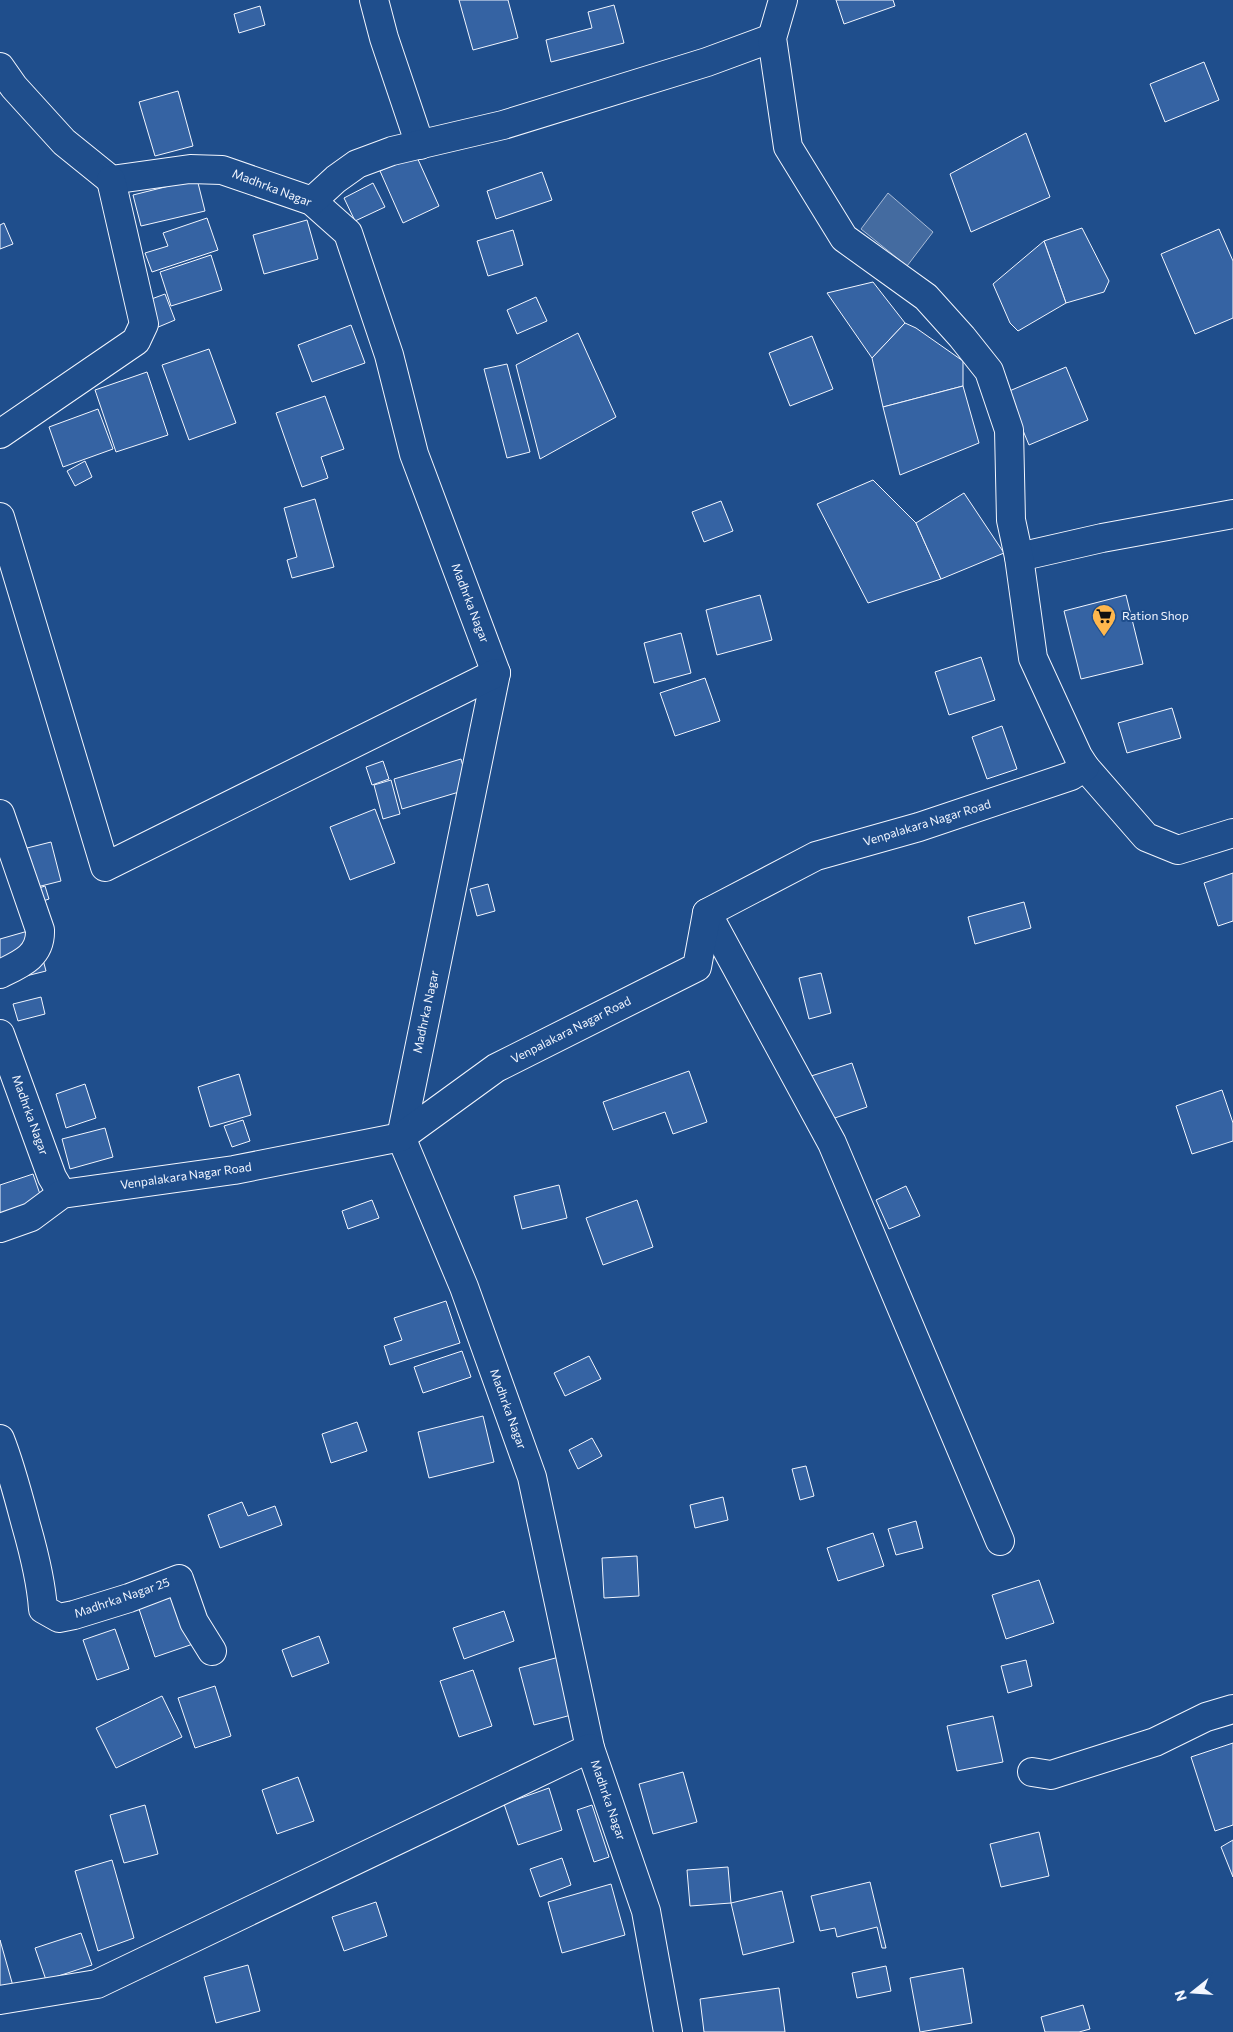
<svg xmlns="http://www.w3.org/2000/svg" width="1233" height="2032" font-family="Commissioner,sans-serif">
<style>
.water{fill:#446ba0;stroke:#a8bbd7}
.building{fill:#3563a3;stroke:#f2f6ff}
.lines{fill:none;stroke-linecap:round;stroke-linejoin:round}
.minor-casing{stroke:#f2f6ff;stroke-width:30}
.minor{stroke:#1f4e8c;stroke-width:28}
.labels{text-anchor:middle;stroke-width:4;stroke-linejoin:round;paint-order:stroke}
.street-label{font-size:12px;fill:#f2f6ff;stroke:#1f4e8c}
.poi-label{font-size:12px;fill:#f2f6ff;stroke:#1f4e8c;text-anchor:start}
</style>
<rect width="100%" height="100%" fill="#1f4e8c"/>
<!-- water -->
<path class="water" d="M 888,193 L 933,232 L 907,266 L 861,229 Z"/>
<!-- building -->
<g class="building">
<path d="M 459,0 L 508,0 L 518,38 L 473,50 Z"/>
<path d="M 836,0 L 893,0 L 895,6 L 844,24 Z"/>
<path d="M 614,5 L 624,43 L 551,62 L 546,40 L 592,28 L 588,12 Z"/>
<path d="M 260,6 L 265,25 L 239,33 L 234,14 Z"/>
<path d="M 1204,62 L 1219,100 L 1165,122 L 1150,84 Z"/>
<path d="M 178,91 L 193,146 L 155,156 L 139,102 Z"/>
<path d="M 1026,133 L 1050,197 L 971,232 L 950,174 Z"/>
<path d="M 416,155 L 439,206 L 403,223 L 380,171 Z"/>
<path d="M 542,172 L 552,200 L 496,219 L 487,191 Z"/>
<path d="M 197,179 L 205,211 L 141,226 L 133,195 Z"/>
<path d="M 373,183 L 385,207 L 355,221 L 344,198 Z"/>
<path d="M 207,218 L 218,250 L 152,272 L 145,253 L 168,246 L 163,233 Z"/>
<path d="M 307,220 L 318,259 L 264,274 L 253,235 Z"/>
<path d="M 4,223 L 13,244 L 0,249 L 0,225 Z"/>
<path d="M 1082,228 L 1109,281 L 1104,292 L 1066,303 L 1044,241 Z"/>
<path d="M 1219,229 L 1233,261 L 1233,318 L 1195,334 L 1161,254 Z"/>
<path d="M 513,230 L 523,265 L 488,276 L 477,241 Z"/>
<path d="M 1044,241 L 1066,303 L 1018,331 L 1010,323 L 993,284 Z"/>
<path d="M 211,255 L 222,290 L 171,306 L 160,272 Z"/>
<path d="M 873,282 L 905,323 L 872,358 L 827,293 Z"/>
<path d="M 165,294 L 175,320 L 156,328 L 146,301 Z"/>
<path d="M 536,297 L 547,321 L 517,334 L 507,310 Z"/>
<path d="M 905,323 L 916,328 L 963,361 L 963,386 L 883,407 L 872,358 Z"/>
<path d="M 351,325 L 365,363 L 312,382 L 298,345 Z"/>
<path d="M 578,333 L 616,417 L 540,459 L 516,365 Z"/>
<path d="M 812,336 L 833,389 L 790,406 L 769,353 Z"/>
<path d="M 209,349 L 236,423 L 189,440 L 162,365 Z"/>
<path d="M 507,364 L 530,452 L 507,458 L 484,369 Z"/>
<path d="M 1066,367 L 1088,420 L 1029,445 L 1007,392 Z"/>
<path d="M 147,372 L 168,435 L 116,452 L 95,390 Z"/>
<path d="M 963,386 L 979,443 L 900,475 L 883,407 Z"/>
<path d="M 325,396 L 344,449 L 321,457 L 328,478 L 302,487 L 276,413 Z"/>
<path d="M 98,409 L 113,449 L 63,467 L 49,427 Z"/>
<path d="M 85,461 L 92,477 L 75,486 L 67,471 Z"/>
<path d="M 873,480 L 916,523 L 941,579 L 868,603 L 817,504 Z"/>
<path d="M 964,493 L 1004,553 L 941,579 L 916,523 Z"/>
<path d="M 315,499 L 334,567 L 292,578 L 287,560 L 297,557 L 284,508 Z"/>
<path d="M 721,501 L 733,531 L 704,542 L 692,512 Z"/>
<path d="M 760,595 L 772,640 L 717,655 L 706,610 Z"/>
<path d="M 1126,595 L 1143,664 L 1081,679 L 1064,611 Z"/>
<path d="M 681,633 L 691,673 L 654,683 L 644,643 Z"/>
<path d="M 981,657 L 995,700 L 949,715 L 935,672 Z"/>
<path d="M 705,678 L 720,721 L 675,736 L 660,693 Z"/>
<path d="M 1172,708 L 1181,738 L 1127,753 L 1118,723 Z"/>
<path d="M 1002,726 L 1017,769 L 987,779 L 972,737 Z"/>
<path d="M 461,759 L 469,789 L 402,809 L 394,779 Z"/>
<path d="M 383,761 L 389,779 L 372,785 L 366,767 Z"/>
<path d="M 391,780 L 400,814 L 383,819 L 374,785 Z"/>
<path d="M 375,809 L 395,863 L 350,880 L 330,827 Z"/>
<path d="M 51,842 L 61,881 L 29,889 L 19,850 Z"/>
<path d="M 1233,873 L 1233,921 L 1218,926 L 1204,883 Z"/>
<path d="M 488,884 L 495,911 L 477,916 L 470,889 Z"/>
<path d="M 45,886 L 49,899 L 28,906 L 24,893 Z"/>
<path d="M 1024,902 L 1031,928 L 975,944 L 968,917 Z"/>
<path d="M 35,929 L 46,971 L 6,981 L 0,965 L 0,939 Z"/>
<path d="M 821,973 L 831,1013 L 809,1019 L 799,978 Z"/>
<path d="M 41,997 L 45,1014 L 18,1021 L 13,1004 Z"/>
<path d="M 852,1063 L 867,1107 L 823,1122 L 808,1077 Z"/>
<path d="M 689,1071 L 707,1122 L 673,1134 L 665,1112 L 613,1130 L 603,1102 Z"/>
<path d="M 239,1074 L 251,1115 L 210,1127 L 198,1087 Z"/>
<path d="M 85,1084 L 96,1118 L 66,1128 L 56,1094 Z"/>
<path d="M 1222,1090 L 1233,1123 L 1233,1141 L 1192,1154 L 1176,1106 Z"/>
<path d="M 243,1120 L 250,1141 L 232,1147 L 224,1126 Z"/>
<path d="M 105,1128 L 113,1157 L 70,1169 L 62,1139 Z"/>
<path d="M 33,1174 L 42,1200 L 0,1214 L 0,1185 Z"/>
<path d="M 559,1185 L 567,1218 L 522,1229 L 514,1196 Z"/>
<path d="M 906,1186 L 920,1216 L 889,1229 L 876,1200 Z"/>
<path d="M 372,1200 L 379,1218 L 348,1229 L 342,1211 Z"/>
<path d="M 637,1200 L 653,1247 L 603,1265 L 586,1218 Z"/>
<path d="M 446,1301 L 460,1343 L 390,1365 L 384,1346 L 402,1340 L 394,1318 Z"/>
<path d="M 462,1351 L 471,1377 L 423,1393 L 414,1367 Z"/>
<path d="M 589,1356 L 601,1379 L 565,1396 L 554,1373 Z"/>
<path d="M 483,1416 L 494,1462 L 429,1478 L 418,1432 Z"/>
<path d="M 357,1422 L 367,1451 L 331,1463 L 322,1434 Z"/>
<path d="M 592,1438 L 602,1456 L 578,1469 L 569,1450 Z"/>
<path d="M 806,1466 L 814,1496 L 800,1500 L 792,1469 Z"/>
<path d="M 723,1497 L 728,1520 L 695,1528 L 690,1505 Z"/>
<path d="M 242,1502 L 248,1516 L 275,1506 L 282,1525 L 220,1548 L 208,1515 Z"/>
<path d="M 916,1521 L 923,1548 L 896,1555 L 888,1529 Z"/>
<path d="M 873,1533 L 884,1566 L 838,1581 L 827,1548 Z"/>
<path d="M 637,1556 L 639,1596 L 604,1598 L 602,1558 Z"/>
<path d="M 1039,1580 L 1054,1623 L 1006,1639 L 992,1595 Z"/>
<path d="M 179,1592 L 196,1643 L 155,1657 L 138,1606 Z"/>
<path d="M 504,1611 L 514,1641 L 464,1659 L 453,1628 Z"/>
<path d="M 115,1629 L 129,1669 L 97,1680 L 83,1640 Z"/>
<path d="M 319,1636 L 329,1663 L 292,1677 L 282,1650 Z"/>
<path d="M 559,1657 L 575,1714 L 534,1725 L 519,1668 Z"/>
<path d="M 1026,1660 L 1032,1686 L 1008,1693 L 1001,1666 Z"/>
<path d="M 473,1670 L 492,1726 L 459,1737 L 440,1681 Z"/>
<path d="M 215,1686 L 231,1736 L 195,1748 L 178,1698 Z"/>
<path d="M 162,1696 L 182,1737 L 116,1768 L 96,1728 Z"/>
<path d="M 993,1716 L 1003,1762 L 957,1771 L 947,1726 Z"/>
<path d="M 1233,1743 L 1233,1825 L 1215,1831 L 1191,1757 Z"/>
<path d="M 683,1772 L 697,1822 L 653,1834 L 639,1784 Z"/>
<path d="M 298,1777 L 314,1821 L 277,1834 L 262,1790 Z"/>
<path d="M 549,1788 L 562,1830 L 518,1845 L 504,1804 Z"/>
<path d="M 145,1805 L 158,1854 L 124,1863 L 110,1815 Z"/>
<path d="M 592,1805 L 609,1857 L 594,1862 L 577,1810 Z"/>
<path d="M 1039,1832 L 1049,1876 L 1001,1887 L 990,1844 Z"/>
<path d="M 1233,1840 L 1233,1877 L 1221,1847 Z"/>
<path d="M 562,1858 L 571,1885 L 540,1897 L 530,1869 Z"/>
<path d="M 112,1860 L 134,1938 L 98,1951 L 75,1871 Z"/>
<path d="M 728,1867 L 731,1903 L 690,1906 L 687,1870 Z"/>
<path d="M 870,1882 L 886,1948 L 882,1948 L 877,1927 L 837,1937 L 835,1928 L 820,1931 L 811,1896 Z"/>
<path d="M 611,1884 L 625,1935 L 562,1953 L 548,1902 Z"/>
<path d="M 782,1891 L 794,1942 L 743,1955 L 731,1903 Z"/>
<path d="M 376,1902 L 387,1936 L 344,1951 L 332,1917 Z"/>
<path d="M 81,1933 L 92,1965 L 46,1980 L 35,1948 Z"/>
<path d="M 0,1940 L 13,1986 L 0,1990 Z"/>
<path d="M 248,1965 L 260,2011 L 216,2023 L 204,1977 Z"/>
<path d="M 886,1966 L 891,1991 L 857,1998 L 852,1973 Z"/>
<path d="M 963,1968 L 972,2023 L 920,2032 L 910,1978 Z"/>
<path d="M 779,1988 L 785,2032 L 704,2032 L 700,1999 Z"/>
<path d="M 1083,2005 L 1090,2029 L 1079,2032 L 1045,2032 L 1041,2017 Z"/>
</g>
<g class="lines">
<!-- minor casing -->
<g class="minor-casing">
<g id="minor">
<path d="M 374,0 L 384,38 L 420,145"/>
<path d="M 0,67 L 14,87 L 64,142 L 111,180 L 190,169 L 222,170 L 312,201 L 348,233 L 389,355 L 414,454 L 496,673 L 401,1137 L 464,1287 L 532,1477 L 590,1748 L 646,1911 L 668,2032"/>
<path d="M 312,201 L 336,179 L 357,164 L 392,151 L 503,125 L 707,62 L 772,38"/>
<path d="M 0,434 L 136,341 L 144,324 L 111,180"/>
<path d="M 0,517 L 105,867 L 496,673"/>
<path d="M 1019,557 L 1102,538 L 1233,514"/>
<path d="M 1085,767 L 1146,837 L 1178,850 L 1233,833"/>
<path d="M 0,814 L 40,930 C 41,956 21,964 0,974"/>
<path d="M 707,913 L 832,1143 L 1000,1541"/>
<path d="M 0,1034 L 52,1177 L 62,1194"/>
<path d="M 0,1228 L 31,1217 L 62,1194 L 234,1170 L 401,1137 L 496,1068 L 697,967 L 707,913 L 816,856 L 919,827 L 1071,776 L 1085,767 L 1078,756 L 1033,658 L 1019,557 L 1011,520 L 1009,430 L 989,371 L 962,337 L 926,297 L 844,238 L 788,147 L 772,38 L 783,0"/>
<path d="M 0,1439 C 11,1467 18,1495 26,1525 C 34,1553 41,1580 43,1609 L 59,1618 L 74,1615 L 129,1598 L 179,1579 L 194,1622 L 212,1651"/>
<path d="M 1032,1772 L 1051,1775 L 1155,1742 L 1206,1717 L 1233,1709"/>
<path d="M 0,2000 L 97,1984 L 590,1748"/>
</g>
</g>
<!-- minor -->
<use href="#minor" class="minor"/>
</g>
<!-- icons -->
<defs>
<g id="supermarket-pin" transform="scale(1.25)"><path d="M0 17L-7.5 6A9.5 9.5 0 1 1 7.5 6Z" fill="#ffb74d" stroke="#1f4e8c"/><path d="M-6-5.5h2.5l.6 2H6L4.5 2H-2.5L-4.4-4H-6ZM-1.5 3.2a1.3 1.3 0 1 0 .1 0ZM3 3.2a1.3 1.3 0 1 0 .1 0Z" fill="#111"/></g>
</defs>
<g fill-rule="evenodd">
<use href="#supermarket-pin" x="1104" y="616"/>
</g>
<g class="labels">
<!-- street labels -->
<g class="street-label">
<text transform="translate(272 188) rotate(21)" y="4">Madhrka Nagar</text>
<text transform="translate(470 603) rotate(69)" y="4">Madhrka Nagar</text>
<text transform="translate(927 823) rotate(-17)" y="4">Venpalakara Nagar Road</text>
<text transform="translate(426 1012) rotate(-78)" y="4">Madhrka Nagar</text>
<text transform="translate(571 1030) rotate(-27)" y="4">Venpalakara Nagar Road</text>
<text transform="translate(30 1115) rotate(70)" y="4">Madhrka Nagar</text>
<text transform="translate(186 1176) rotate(-8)" y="4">Venpalakara Nagar Road</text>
<text transform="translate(508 1409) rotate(70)" y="4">Madhrka Nagar</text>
<text transform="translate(122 1598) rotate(-19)" y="4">Madhrka Nagar 25</text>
<text transform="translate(608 1800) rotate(71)" y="4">Madhrka Nagar</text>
</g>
<!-- poi labels -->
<g class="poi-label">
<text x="1122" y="620">Ration Shop</text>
</g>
</g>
<!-- north arrow -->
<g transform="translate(1193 1992) rotate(253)" stroke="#1f4e8c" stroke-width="4" paint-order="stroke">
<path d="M0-4L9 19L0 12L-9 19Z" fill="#f2f6ff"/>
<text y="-8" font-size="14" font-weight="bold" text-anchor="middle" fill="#f2f6ff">N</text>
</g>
</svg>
